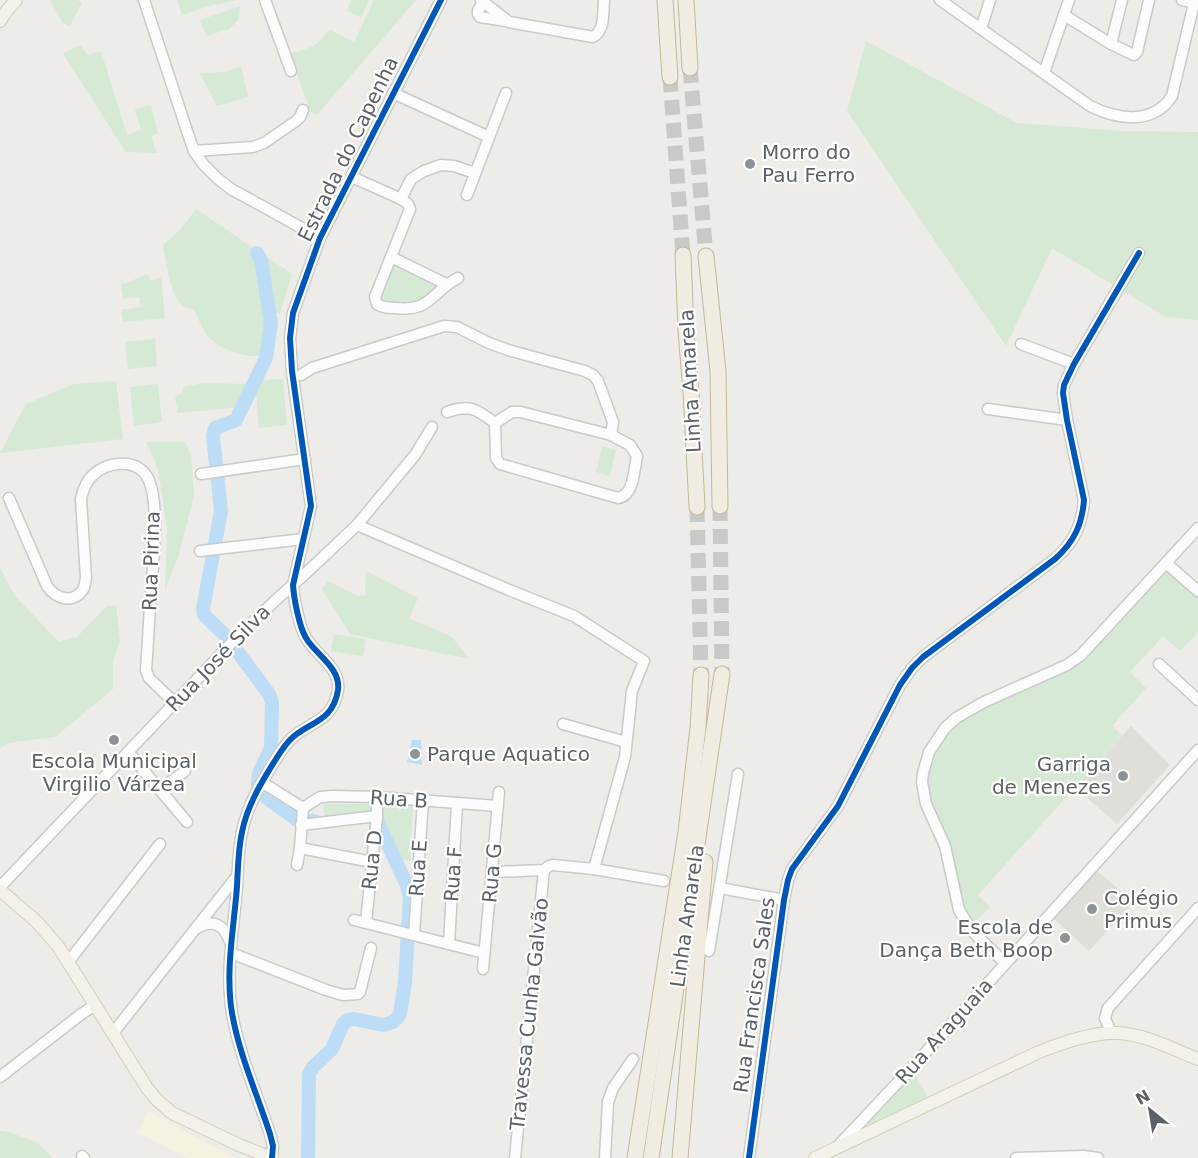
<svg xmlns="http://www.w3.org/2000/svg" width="1198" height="1158" font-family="'DejaVu Sans',sans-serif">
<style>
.commercial{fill:#f6f2e2}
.education{fill:#e0ded8}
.green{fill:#d6e9d4}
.water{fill:#bdddf6}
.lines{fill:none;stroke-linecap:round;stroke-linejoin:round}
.river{stroke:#bdddf6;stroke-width:14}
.highway-tunnel{stroke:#c9c9c8;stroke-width:15;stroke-dasharray:15 8;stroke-linecap:butt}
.minor-casing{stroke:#c9caca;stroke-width:13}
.major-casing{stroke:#d4cdb6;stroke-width:14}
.highway-casing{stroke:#c4b796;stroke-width:17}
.minor{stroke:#fcfcfc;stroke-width:10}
.major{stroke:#f3f1e9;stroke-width:12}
.highway{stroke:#f0ece2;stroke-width:15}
.cycleway-casing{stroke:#fff;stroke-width:10}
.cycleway{stroke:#0057b8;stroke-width:6}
.poi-dot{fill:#8f9294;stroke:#fff;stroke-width:2}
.labels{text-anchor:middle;stroke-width:4.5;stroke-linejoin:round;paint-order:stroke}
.street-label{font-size:20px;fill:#5d6166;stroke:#fff}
.poi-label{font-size:20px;fill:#5d6166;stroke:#fff;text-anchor:start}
</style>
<rect width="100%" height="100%" fill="#edece8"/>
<!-- commercial -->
<path class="commercial" d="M 148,1111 L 234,1158 L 189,1158 L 138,1133 Z"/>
<!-- education -->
<g class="education">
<path d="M 1131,726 L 1170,765 L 1117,824 L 1075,787 Z"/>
<path d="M 1092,867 L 1134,902 L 1089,951 L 1050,915 Z"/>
</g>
<!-- green -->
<g class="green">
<path d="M 50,0 L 78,0 L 82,3 L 70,26 L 62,22 Z"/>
<path d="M 177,0 L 234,0 L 234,1 L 209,6 L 182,15 Z"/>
<path d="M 351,0 L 369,0 L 361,17 L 347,11 Z"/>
<path d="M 374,0 L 416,0 L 317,115 L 310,111 L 290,54 L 314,46 L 330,30 L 354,42 Z"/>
<path d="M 240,6 L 239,19 L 229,29 L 206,36 L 200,20 Z"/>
<path d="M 866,41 L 1017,123 L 1123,131 L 1198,132 L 1198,320 L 1166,317 L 1052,248 L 1006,346 L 847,111 Z"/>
<path d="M 80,45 L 88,55 L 101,51 L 127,135 L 141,130 L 135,109 L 151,105 L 158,133 L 151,136 L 157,153 L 126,152 L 63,54 Z"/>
<path d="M 241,66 L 248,97 L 217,106 L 200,73 L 225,72 Z"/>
<path d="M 196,209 L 292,274 L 280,313 L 273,313 L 274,354 C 254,360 226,353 210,339 C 203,332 198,318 194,309 C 191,308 187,308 184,307 C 170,298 166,260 163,245 L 180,230 Z"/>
<path d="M 392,262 L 437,283 L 437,286 C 414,309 409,304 380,301 L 377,296 Z"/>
<path d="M 148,274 L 151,281 L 161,277 L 165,318 L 123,322 L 121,310 L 141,307 L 139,297 L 123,299 L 121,285 Z"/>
<path d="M 155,339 L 157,366 L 128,369 L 125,342 Z"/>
<path d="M 283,379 L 287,425 L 259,428 L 255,381 Z"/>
<path d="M 116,381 L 123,439 L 0,453 L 26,404 L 74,384 Z"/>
<path d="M 204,383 L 248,384 L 240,407 L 178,413 L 175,397 L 183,392 L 183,387 Z"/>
<path d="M 158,384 L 162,422 L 134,426 L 130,387 Z"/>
<path d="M 146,442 L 185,442 L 191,455 L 194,496 L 179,554 L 165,590 L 167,529 L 158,469 Z"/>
<path d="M 602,446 L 616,450 L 610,476 L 596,472 Z"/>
<path d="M 1165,565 L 1198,594 L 1198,632 L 1180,651 L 1163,636 L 1130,672 L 1146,688 L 1112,726 L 1122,735 L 978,895 L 990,907 L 970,926 L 964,919 L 947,850 L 927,805 L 924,776 L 936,746 L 960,719 L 1072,665 Z"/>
<path d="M 0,568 L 14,595 L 59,642 L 77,637 L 107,606 L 116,605 L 120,640 L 113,661 L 113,689 L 55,737 L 8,743 L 0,748 Z"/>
<path d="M 366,571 L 418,598 L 409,618 L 452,637 L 469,659 L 350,634 L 322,589 L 328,581 L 358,596 L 365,595 Z"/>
<path d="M 334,634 L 366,639 L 363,656 L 331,651 Z"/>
<path d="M 322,799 L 328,804 L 410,804 L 413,808 L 410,861 L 391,858 L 385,854 L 384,836 L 373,815 L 325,816 Z"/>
<path d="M 912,1068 L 928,1098 L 851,1136 Z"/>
<path d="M 0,1131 L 9,1132 L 38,1143 L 53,1158 L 0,1158 Z"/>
</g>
<!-- water -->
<path class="water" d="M 412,740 L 421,740 L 422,765 L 407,762 Z"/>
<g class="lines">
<!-- river -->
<g class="river">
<path d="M 257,253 L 261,260 L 271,323 L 266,358 L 236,420 L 215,428 L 213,436 L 221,511 L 203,609 L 204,615 L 226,636 L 269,694 L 272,702 L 271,748 L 259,773 L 258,785 L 262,794 L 296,819 L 305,822 L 314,821"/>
<path d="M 308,1158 L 309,1074 L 313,1067 L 332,1049 L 343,1024 L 348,1020 L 354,1019 L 383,1025 L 393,1022 L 397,1018 L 400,1014 L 405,982 L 410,897 L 406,883 L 376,819 L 371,816"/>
</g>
<!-- highway-tunnel -->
<g class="highway-tunnel">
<path d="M 690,68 L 706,256"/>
<path d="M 670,77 L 683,255"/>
<path d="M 720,506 L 722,674"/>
<path d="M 697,507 L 701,675"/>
</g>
<!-- minor casing -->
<g class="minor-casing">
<g id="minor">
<path d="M 144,0 L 188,134 L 194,151 L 204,165 L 217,178 L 231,189 L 320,238"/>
<path d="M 265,0 L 291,71"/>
<path d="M 481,0 L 509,22 L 593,37 C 605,31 603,12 604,0"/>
<path d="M 940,0 L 1090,106 C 1116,119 1153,126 1172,96 L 1194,3"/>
<path d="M 1182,0 L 1198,4"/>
<path d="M 483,2 L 478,11 L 478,14 L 480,17 L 507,21"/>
<path d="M 1064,15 L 1111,44 L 1134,55 L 1137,52 L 1149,0"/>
<path d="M 981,29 L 990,0"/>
<path d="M 1111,44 L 1122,0"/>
<path d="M 1044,73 L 1069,0"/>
<path d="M 393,93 L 489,137"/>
<path d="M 194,151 L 253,147 L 264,143 L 296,121 L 300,117 L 303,110"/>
<path d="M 352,177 L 401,199 L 408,204 L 410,209 L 375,297 L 377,304 C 383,308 389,308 396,308 C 431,312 431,292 458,278"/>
<path d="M 467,195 L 506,93"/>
<path d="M 401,199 L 411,179 L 424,171 L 441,165 L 454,166 L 475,173"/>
<path d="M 391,257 L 446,284"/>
<path d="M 1021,344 L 1074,364"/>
<path d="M 301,375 L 312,368 L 444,326 L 457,327 L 489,343 L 508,350 L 585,371 L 593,375 L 598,381 L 613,422 L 611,435"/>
<path d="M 988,409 L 1067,420"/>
<path d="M 447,412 C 471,404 476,409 495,423"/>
<path d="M 512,412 L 521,412 L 611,435 L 630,445 L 637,456 C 634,469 634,496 618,498 L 500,464 L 496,458 L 495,423 Z"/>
<path d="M 201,474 L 305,459"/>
<path d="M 9,498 L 47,586 C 56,599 74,605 84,588 C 84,587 86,579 86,578 L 81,499 C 83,490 86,481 93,475 C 107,462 134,458 146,475 C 161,496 153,565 151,592 C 149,618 148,644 146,670 L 149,678 L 175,703"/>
<path d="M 357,525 L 509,590 L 574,616 L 644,661 L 632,691 L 625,757 L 594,869"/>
<path d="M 200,551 L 303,539"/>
<path d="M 1166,563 L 1198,591"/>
<path d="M 1159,664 L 1198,700"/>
<path d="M 563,724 L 626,742"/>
<path d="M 128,752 L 187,822"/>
<path d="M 263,783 L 303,808 L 320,797 L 332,796 L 377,797 L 498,806"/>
<path d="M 160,790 L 185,771"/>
<path d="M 301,825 L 377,816"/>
<path d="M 300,848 L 372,862"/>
<path d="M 297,865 L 300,848 L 303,808"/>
<path d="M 492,872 L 544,870 L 549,866 L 553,865 L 594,869 L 664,881"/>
<path d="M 0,887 L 237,637 L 278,598 L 304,575 L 357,525 L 415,455 L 432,427"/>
<path d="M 720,888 L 784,900"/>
<path d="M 354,920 L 484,953"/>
<path d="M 366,922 L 377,816 L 377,797"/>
<path d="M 197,928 C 213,919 224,924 230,942"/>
<path d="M 414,935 L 423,800"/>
<path d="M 449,944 L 457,804"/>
<path d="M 709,951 L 738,774"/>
<path d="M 231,953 L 326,990 L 343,995 L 358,994 L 360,992 L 371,948"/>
<path d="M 69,961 L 160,844"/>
<path d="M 1005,963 L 972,931 L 959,910 L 945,846 L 926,804 L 922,782 L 923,773 L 929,752 L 945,728 L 956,718 L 984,702 L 1067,665 L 1081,655 L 1198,528"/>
<path d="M 483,969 L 499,792"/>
<path d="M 113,1033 L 237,876"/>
<path d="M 1111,1033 L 1105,1018 L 1108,1008 L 1198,908"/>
<path d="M 0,1077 L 80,1015 L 95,1005"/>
<path d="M 839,1145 L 915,1064 L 1198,750"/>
<path d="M 82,1156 L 84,1158"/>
<path d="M 272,1158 L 273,1146 L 270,1134 C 257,1094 239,1054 232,1013 C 225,971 234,928 237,886 C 238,869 238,850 242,832 C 247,806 262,781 276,759 C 281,751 286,743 293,737 C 312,721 333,721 338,690 C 341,668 316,655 306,638 C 299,626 294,599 293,585 L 311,506 L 292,371 L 290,338 L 293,313 L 320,238 L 441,0"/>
<path d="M 515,1158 L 544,870"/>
<path d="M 605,1158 L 608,1102 L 613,1088 L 633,1059"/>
<path d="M 749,1158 L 784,900 L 788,880 L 792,869 L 838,806 L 900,685 L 912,668 L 923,657 L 1055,559 C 1074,542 1082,525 1084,500 L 1067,420 L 1063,393 L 1064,385 L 1074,364 L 1139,253"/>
<path d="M 1016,1158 L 1083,1156 L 1098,1158"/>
</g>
</g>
<!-- major casing -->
<g class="major-casing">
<g id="major">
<path d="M 0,21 L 5,13 L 16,0"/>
<path d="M 0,890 L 36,921 L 58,946 L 147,1088 L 157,1100 L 172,1113 L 239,1145 L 272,1158"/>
<path d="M 815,1158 L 1039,1052 C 1062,1043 1092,1032 1117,1033 C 1145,1034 1172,1049 1198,1059"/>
</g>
</g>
<!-- highway casing -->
<g class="highway-casing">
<g id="highway">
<path d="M 665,0 L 670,77"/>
<path d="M 686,0 L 690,68"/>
<path d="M 683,255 L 686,331 L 691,392 L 697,507"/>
<path d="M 706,256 L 718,371 L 720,506"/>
<path d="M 635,1158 L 686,832 L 698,728 L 701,675"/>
<path d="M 651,1158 L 722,674"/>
<path d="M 680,1158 L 705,862"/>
</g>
</g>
<!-- minor -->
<use href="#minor" class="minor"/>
<!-- major -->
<use href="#major" class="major"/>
<!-- highway -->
<use href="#highway" class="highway"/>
<!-- cycleway casing -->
<g class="cycleway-casing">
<g id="cycleway">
<path d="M 272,1158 L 273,1146 L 270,1134 C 257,1094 239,1054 232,1013 C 225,971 234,928 237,886 C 238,869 238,850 242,832 C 247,806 262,781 276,759 C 281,751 286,743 293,737 C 312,721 333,721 338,690 C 341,668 316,655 306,638 C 299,626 294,599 293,585 L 311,506 L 292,371 L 290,338 L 293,313 L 320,238 L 441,0"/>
<path d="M 749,1158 L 784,900 L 788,880 L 792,869 L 838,806 L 900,685 L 912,668 L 923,657 L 1055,559 C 1074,542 1082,525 1084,500 L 1067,420 L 1063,393 L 1064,385 L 1074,364 L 1139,253"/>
</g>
</g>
<!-- cycleway -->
<use href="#cycleway" class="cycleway"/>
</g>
<!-- markers -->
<g class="poi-dot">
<circle cx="750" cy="164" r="6"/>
<circle cx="114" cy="740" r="6"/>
<circle cx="415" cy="754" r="6"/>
<circle cx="1123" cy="776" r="6"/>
<circle cx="1092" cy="909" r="6"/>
<circle cx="1065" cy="938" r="6"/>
</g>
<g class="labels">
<!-- street labels -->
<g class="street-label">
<text transform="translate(348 149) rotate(-64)" y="7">Estrada do Capenha</text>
<text transform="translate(690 381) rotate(-93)" y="7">Linha Amarela</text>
<text transform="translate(151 561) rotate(-88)" y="7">Rua Pirina</text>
<text transform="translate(218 658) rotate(-46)" y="7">Rua José Silva</text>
<text transform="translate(399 799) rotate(4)" y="7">Rua B</text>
<text transform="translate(372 860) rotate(-84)" y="7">Rua D</text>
<text transform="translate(418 868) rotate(-86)" y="7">Rua E</text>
<text transform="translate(492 873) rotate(-85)" y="7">Rua G</text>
<text transform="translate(453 874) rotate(-86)" y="7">Rua F</text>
<text transform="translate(687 916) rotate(-82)" y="7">Linha Amarela</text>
<text transform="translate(754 995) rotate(-82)" y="7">Rua Francisca Sales</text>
<text transform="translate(529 1014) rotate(-84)" y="7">Travessa Cunha Galvão</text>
<text transform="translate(944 1031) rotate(-48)" y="7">Rua Araguaia</text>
</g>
<!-- poi labels -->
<g class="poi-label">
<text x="762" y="159">Morro do<tspan x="762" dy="23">Pau Ferro</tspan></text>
<text x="427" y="761">Parque Aquatico</text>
<text x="114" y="768" text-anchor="middle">Escola Municipal<tspan x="114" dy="23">Virgilio Várzea</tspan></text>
<text x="1111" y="771" text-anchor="end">Garriga<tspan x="1111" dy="23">de Menezes</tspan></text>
<text x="1104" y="905">Colégio<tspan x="1104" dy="23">Primus</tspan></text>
<text x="1053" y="934" text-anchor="end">Escola de<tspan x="1053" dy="23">Dança Beth Boop</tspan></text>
</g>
</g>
<!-- north arrow -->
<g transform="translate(1150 1110) rotate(330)" stroke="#ffffff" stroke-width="4.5" paint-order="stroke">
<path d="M0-4.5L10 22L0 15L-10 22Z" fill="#5d6166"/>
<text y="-9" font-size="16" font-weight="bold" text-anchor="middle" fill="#5d6166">N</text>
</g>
</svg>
